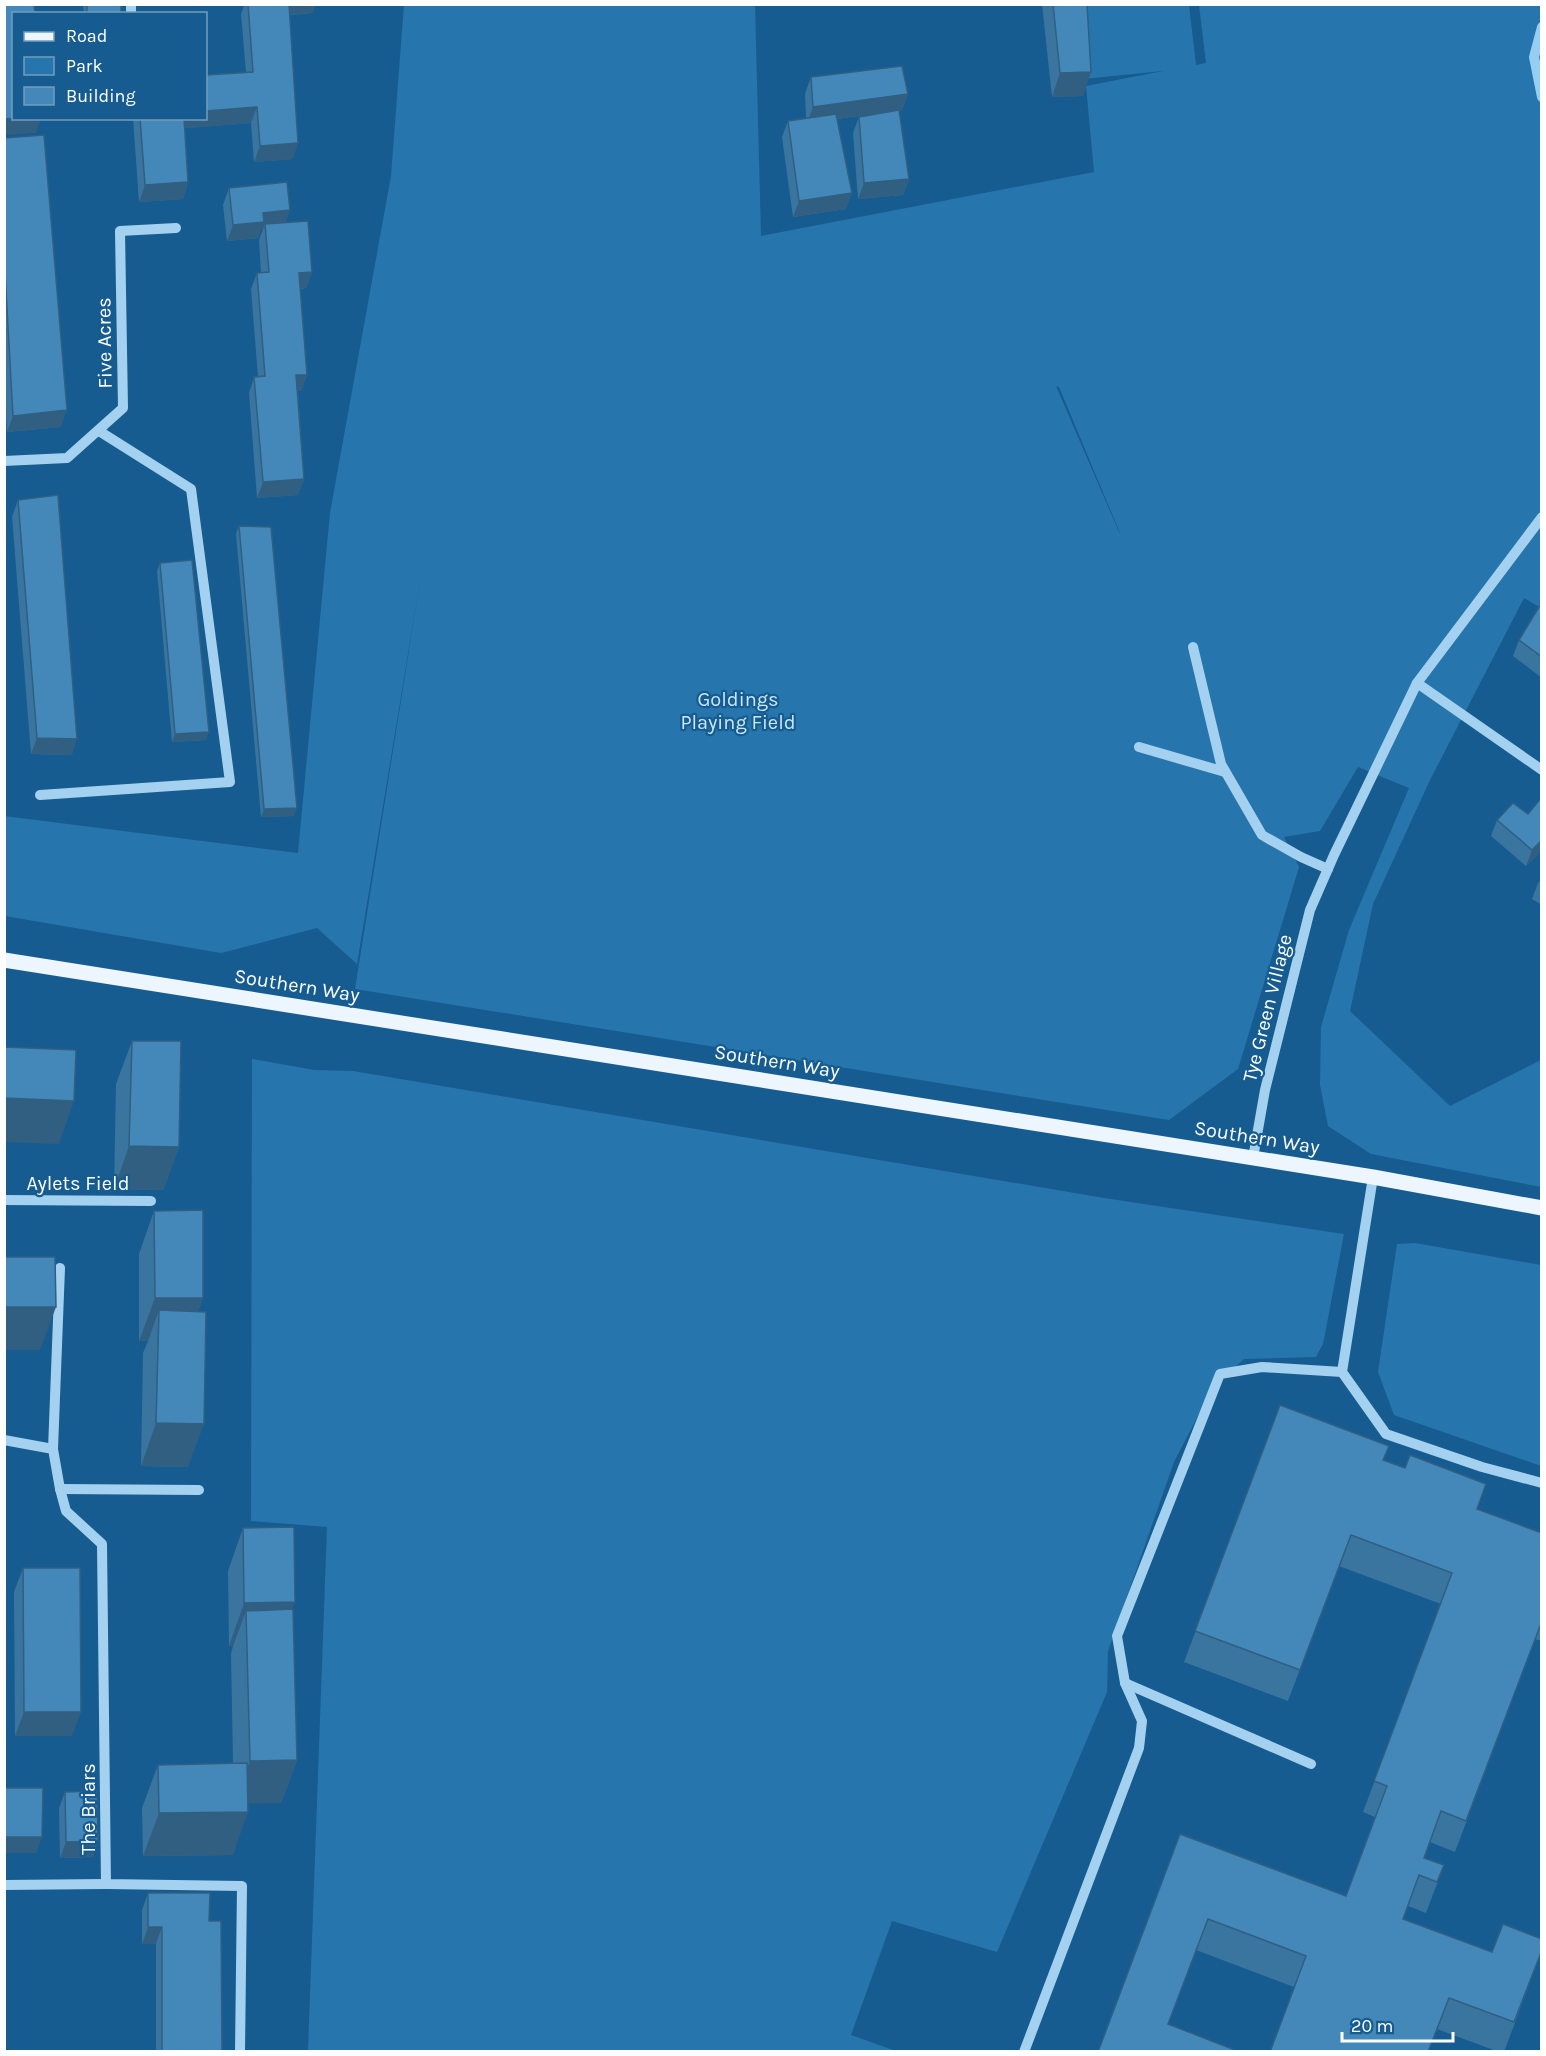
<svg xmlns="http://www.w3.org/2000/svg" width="1546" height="2056" font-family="Karla,sans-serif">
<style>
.green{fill:#2676ad;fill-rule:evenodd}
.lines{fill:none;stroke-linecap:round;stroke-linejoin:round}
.stream{stroke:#96cef3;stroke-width:10}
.minor{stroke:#a4d1f0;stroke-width:10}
.major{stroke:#edf6ff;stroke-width:15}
.wall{fill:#3a75a0}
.shaded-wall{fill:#305f82}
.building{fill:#4488ba;stroke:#305f82;stroke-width:1.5}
.labels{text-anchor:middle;stroke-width:4.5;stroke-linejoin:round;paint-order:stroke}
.street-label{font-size:20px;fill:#fff;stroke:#165c90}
.park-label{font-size:20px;fill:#cae7fb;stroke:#165c90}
</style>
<rect width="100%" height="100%" fill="#165c90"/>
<!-- green -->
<g class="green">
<path d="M 404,5 L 755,5 L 761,236 L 1094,172 L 1086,86 L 1163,71 L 1073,80 L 1065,5 L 1189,5 L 1196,65 L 1206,63 L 1199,5 L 1541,5 L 1541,608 L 1524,598 L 1430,780 L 1373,904 L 1350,1011 L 1450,1106 L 1541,1060 L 1541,1187 L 1371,1154 L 1328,1126 L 1320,1085 L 1321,1027 L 1349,930 L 1409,788 L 1358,767 L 1320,831 L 1284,837 L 1299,867 L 1238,1069 L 1169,1120 L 355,989 L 421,575 L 357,964 L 317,928 L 221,953 L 5,916 L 4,816 L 298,853 L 330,513 L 391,176 ZM 1056,386 L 1059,387 L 1120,533 L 1119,532 Z"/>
<path d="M 252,1059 L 314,1070 L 353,1071 L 1104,1198 L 1344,1234 L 1323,1344 L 1316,1357 L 1244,1359 L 1212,1389 L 1174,1462 L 1108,1651 L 1107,1692 L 997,1952 L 892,1921 L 851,2035 L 896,2051 L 308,2051 L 327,1527 L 251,1521 Z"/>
<path d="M 1415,1243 L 1541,1265 L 1541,1466 L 1394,1415 L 1378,1372 L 1397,1244 Z"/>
</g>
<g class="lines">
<!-- stream -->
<path class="stream" d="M 1542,27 L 1534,57 L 1542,97"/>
<!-- minor -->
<g class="minor">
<path d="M 131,4 L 131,14"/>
<path d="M 4,461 L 67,458 L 123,408 L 120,231 L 176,228"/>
<path d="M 1193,647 L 1221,764 L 1262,835 L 1301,857 L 1328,869"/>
<path d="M 1417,683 L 1542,770"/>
<path d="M 1139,747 L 1225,772"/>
<path d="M 40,795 L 230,782 L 191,489 L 99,431"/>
<path d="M 1253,1158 L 1265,1090 L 1310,910 L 1334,855 L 1417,683 L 1542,517"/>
<path d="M 1373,1177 L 1342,1372 L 1386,1434 L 1482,1467 L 1542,1483"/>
<path d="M 4,1200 L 151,1201"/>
<path d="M 4,1440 L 53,1449 L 60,1489 L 66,1511 L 102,1544 L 106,1884 L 242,1886 L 240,2052"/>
<path d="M 53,1449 L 60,1268"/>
<path d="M 60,1489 L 199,1490"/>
<path d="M 1125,1683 L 1311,1764"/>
<path d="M 4,1885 L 106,1884"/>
<path d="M 1024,2052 L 1139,1748 L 1142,1721 L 1125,1683 L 1117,1636 L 1220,1374 L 1262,1367 L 1342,1372"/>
</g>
<!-- major -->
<path class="major" d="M 4,960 L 1373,1177 L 1542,1208"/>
</g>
<!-- wall -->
<g class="wall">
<path d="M 83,4 L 121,4 L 121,14 L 84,14 Z"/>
<path d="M 245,4 L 316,4 L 312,13 L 289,15 L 293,159 L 254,162 L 251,123 L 185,128 L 188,182 L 183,199 L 139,202 L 133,118 L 206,118 L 246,72 L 241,14 Z"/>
<path d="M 1042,4 L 1087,4 L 1083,96 L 1052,97 Z"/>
<path d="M 811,77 L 908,94 L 902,110 L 899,111 L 909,179 L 903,195 L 858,199 L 853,133 L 859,117 L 879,113 L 837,119 L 846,209 L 793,217 L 782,137 L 788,121 L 806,118 L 805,94 Z"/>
<path d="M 4,138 L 61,427 L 7,432 L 4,379 Z"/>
<path d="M 229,188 L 290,210 L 285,223 L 312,272 L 306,288 L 300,289 L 307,375 L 301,391 L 298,391 L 304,479 L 298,495 L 257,498 L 249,393 L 254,377 L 258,377 L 251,289 L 257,273 L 261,273 L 259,240 L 263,229 L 261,229 L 258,238 L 227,241 L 223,205 Z"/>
<path d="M 18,500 L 72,755 L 31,754 L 12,517 Z"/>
<path d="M 239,526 L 294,816 L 261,817 L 236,534 Z"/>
<path d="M 160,563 L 206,740 L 172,742 L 157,571 Z"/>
<path d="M 1542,602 L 1542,678 L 1513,656 L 1519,640 Z"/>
<path d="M 1542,797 L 1542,851 L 1526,866 L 1491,836 L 1497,820 L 1528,814 Z"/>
<path d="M 1542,879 L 1542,905 L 1532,899 L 1538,883 Z"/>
<path d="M 132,1041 L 179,1147 L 163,1190 L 114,1189 L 116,1084 Z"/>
<path d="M 154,1211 L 203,1298 L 198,1311 L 188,1467 L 141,1466 L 143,1353 L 148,1341 L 139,1341 L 139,1254 Z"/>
<path d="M 1280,1405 L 1477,1509 L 1542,1533 L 1542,1641 L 1535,1639 L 1455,1852 L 1430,1842 L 1424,1858 L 1444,1865 L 1426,1913 L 1408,1906 L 1403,1919 L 1492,1952 L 1542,1950 L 1504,2052 L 1499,2052 L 1437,2029 L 1294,1987 L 1196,1950 L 1098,2052 L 1180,1834 L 1346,1896 L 1375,1817 L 1363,1812 L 1441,1604 L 1339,1566 L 1288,1701 L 1184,1662 Z"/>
<path d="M 243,1528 L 292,1609 L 297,1760 L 281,1803 L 248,1803 L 233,1855 L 143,1856 L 142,1808 L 158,1765 L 233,1763 L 231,1654 L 233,1646 L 229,1646 L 228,1571 Z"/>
<path d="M 23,1568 L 72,1736 L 15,1736 L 14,1592 Z"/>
<path d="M 65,1792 L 98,1841 L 93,1857 L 60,1858 L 59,1808 Z"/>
<path d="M 148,1893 L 209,1921 L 222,2052 L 156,2052 L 156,1944 L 142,1944 L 142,1910 Z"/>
</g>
<!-- shaded-wall -->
<g class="shaded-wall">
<path d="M 286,4 L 316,4 L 312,13 L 282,15 Z"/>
<path d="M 1091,72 L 1083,96 L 1052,97 L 1060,73 Z"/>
<path d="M 908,94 L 902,110 L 807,123 L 813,107 Z"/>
<path d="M 257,107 L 251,123 L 178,129 L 181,118 L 206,118 L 206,111 Z"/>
<path d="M 18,118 L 41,118 L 36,133 L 4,135 L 4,119 Z"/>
<path d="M 298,143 L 293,159 L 254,162 L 260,146 Z"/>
<path d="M 909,179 L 903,195 L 858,199 L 864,183 Z"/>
<path d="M 188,182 L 183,199 L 139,202 L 145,185 Z"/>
<path d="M 852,193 L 846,209 L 793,217 L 799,201 Z"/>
<path d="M 290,210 L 284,227 L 265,224 L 263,229 L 261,229 L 258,238 L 227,241 L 233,225 L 263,213 Z"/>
<path d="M 312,272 L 306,288 L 293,289 L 299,273 Z"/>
<path d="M 296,375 L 307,375 L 301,391 L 290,392 Z"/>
<path d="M 67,410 L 61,427 L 7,432 L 13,416 Z"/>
<path d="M 304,479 L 298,495 L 257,498 L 263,482 Z"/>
<path d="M 209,732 L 206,740 L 172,742 L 175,734 Z"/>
<path d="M 37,738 L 77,739 L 72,755 L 31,754 Z"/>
<path d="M 297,808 L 294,816 L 261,817 L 264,809 Z"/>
<path d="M 1542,840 L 1542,851 L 1526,866 L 1532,850 Z"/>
<path d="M 4,1098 L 74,1101 L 59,1144 L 4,1142 Z"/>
<path d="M 129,1146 L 179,1147 L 163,1190 L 114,1189 Z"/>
<path d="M 155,1298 L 203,1298 L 188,1341 L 159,1310 L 148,1341 L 139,1341 Z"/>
<path d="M 4,1307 L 56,1307 L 40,1350 L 4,1350 Z"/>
<path d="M 156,1423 L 204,1424 L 188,1467 L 141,1466 Z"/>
<path d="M 295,1602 L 279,1645 L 246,1611 L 233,1646 L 229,1646 L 244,1603 Z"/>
<path d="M 24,1712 L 81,1712 L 72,1736 L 15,1736 Z"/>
<path d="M 297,1760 L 281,1803 L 234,1804 L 250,1761 Z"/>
<path d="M 248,1812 L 233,1855 L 143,1856 L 159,1813 Z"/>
<path d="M 4,1837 L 42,1837 L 36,1853 L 4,1853 Z"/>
<path d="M 98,1841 L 93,1857 L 60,1858 L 66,1842 Z"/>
<path d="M 148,1927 L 162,1927 L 156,1944 L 142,1944 Z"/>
</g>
<!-- building -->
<g class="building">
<path d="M 4,4 L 34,4 L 35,14 L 14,14 L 14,118 L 18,118 L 4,119 Z"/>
<rect x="87" y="4" width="34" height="10"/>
<path d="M 248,4 L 289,4 L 298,143 L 260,146 L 257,107 L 206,111 L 206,75 L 253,72 Z"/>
<path d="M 1053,4 L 1087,4 L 1091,72 L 1060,73 Z"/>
<path d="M 902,66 L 908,94 L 813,107 L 811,77 Z"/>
<path d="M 899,110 L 909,179 L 864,183 L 859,117 Z"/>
<path d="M 836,114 L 852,193 L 799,201 L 788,121 Z"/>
<path d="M 140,118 L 184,118 L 188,182 L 145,185 Z"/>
<path d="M 44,135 L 67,410 L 13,416 L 4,254 L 4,138 Z"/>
<path d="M 287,182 L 290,210 L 263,213 L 264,222 L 233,225 L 229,188 Z"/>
<path d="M 308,221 L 312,272 L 299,273 L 307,375 L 296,375 L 304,479 L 263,482 L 254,377 L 265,376 L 257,273 L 269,272 L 265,224 Z"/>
<path d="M 58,495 L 77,739 L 37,738 L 18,500 Z"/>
<path d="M 239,526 L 271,527 L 297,808 L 264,809 Z"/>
<path d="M 192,560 L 209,732 L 175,734 L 160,563 Z"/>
<path d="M 1542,602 L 1542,657 L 1519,640 Z"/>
<path d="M 1542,797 L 1542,840 L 1532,850 L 1497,820 L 1513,803 L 1528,814 Z"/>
<path d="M 132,1041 L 181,1041 L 179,1147 L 129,1146 Z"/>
<path d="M 4,1047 L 76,1050 L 74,1101 L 4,1098 Z"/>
<path d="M 203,1210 L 203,1298 L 155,1298 L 154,1211 Z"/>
<path d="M 4,1257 L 55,1257 L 56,1307 L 4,1307 Z"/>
<path d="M 159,1310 L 206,1312 L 204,1424 L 156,1423 Z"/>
<path d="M 1280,1405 L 1389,1446 L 1383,1460 L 1405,1468 L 1410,1455 L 1486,1484 L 1477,1509 L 1542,1533 L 1542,1621 L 1466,1821 L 1441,1811 L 1424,1858 L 1444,1865 L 1437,1882 L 1419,1875 L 1403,1919 L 1492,1952 L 1503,1924 L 1542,1939 L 1542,1950 L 1514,2022 L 1449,1998 L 1428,2052 L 1270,2052 L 1306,1956 L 1208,1919 L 1168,2024 L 1240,2052 L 1098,2052 L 1180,1834 L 1346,1896 L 1387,1786 L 1374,1781 L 1452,1573 L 1351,1535 L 1300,1670 L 1195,1631 Z"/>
<path d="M 294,1527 L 295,1602 L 244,1603 L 243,1528 Z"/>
<path d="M 23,1568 L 80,1568 L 81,1712 L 24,1712 Z"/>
<path d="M 293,1609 L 297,1760 L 250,1761 L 246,1611 Z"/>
<path d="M 247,1763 L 248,1812 L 159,1813 L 158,1765 Z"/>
<path d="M 4,1788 L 43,1788 L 42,1837 L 4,1837 Z"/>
<path d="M 97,1791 L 98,1841 L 66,1842 L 65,1792 Z"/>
<path d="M 148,1893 L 210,1893 L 209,1921 L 221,1921 L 222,2052 L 162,2052 L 162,1927 L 148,1927 Z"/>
</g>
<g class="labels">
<!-- street labels -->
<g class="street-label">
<text transform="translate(104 343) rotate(-91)" y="7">Five Acres</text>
<text transform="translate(297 985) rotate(9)" y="7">Southern Way</text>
<text transform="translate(1267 1008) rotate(-76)" y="7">Tye Green Village</text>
<text transform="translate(777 1061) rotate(9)" y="7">Southern Way</text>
<text transform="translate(1257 1137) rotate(9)" y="7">Southern Way</text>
<text x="78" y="1190">Aylets Field</text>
<text transform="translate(88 1809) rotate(-90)" y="7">The Briars</text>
</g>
<!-- park labels -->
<g class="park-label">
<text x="738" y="706">Goldings<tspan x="738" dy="23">Playing Field</tspan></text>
</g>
</g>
<!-- border -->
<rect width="1546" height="2056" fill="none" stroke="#ffffff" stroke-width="12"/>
<!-- legend -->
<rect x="12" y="12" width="195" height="108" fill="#165c90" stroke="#739dbc" stroke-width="1.5"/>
<rect x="24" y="32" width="30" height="9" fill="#edf6ff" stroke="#739dbc" stroke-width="1.5"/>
<text x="66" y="42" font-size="18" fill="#ffffff">Road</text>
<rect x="24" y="57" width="30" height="18" fill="#2676ad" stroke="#739dbc" stroke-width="1.5"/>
<text x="66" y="72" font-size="18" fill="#ffffff">Park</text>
<rect x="24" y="87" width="30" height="18" fill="#4488ba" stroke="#739dbc" stroke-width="1.5"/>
<text x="66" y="102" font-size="18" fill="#ffffff">Building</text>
<!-- scale -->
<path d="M1342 2032v9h111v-9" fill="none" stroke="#ffffff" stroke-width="3"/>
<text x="1351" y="2032" font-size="18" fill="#ffffff" stroke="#165c90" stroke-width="4.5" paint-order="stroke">20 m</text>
</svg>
